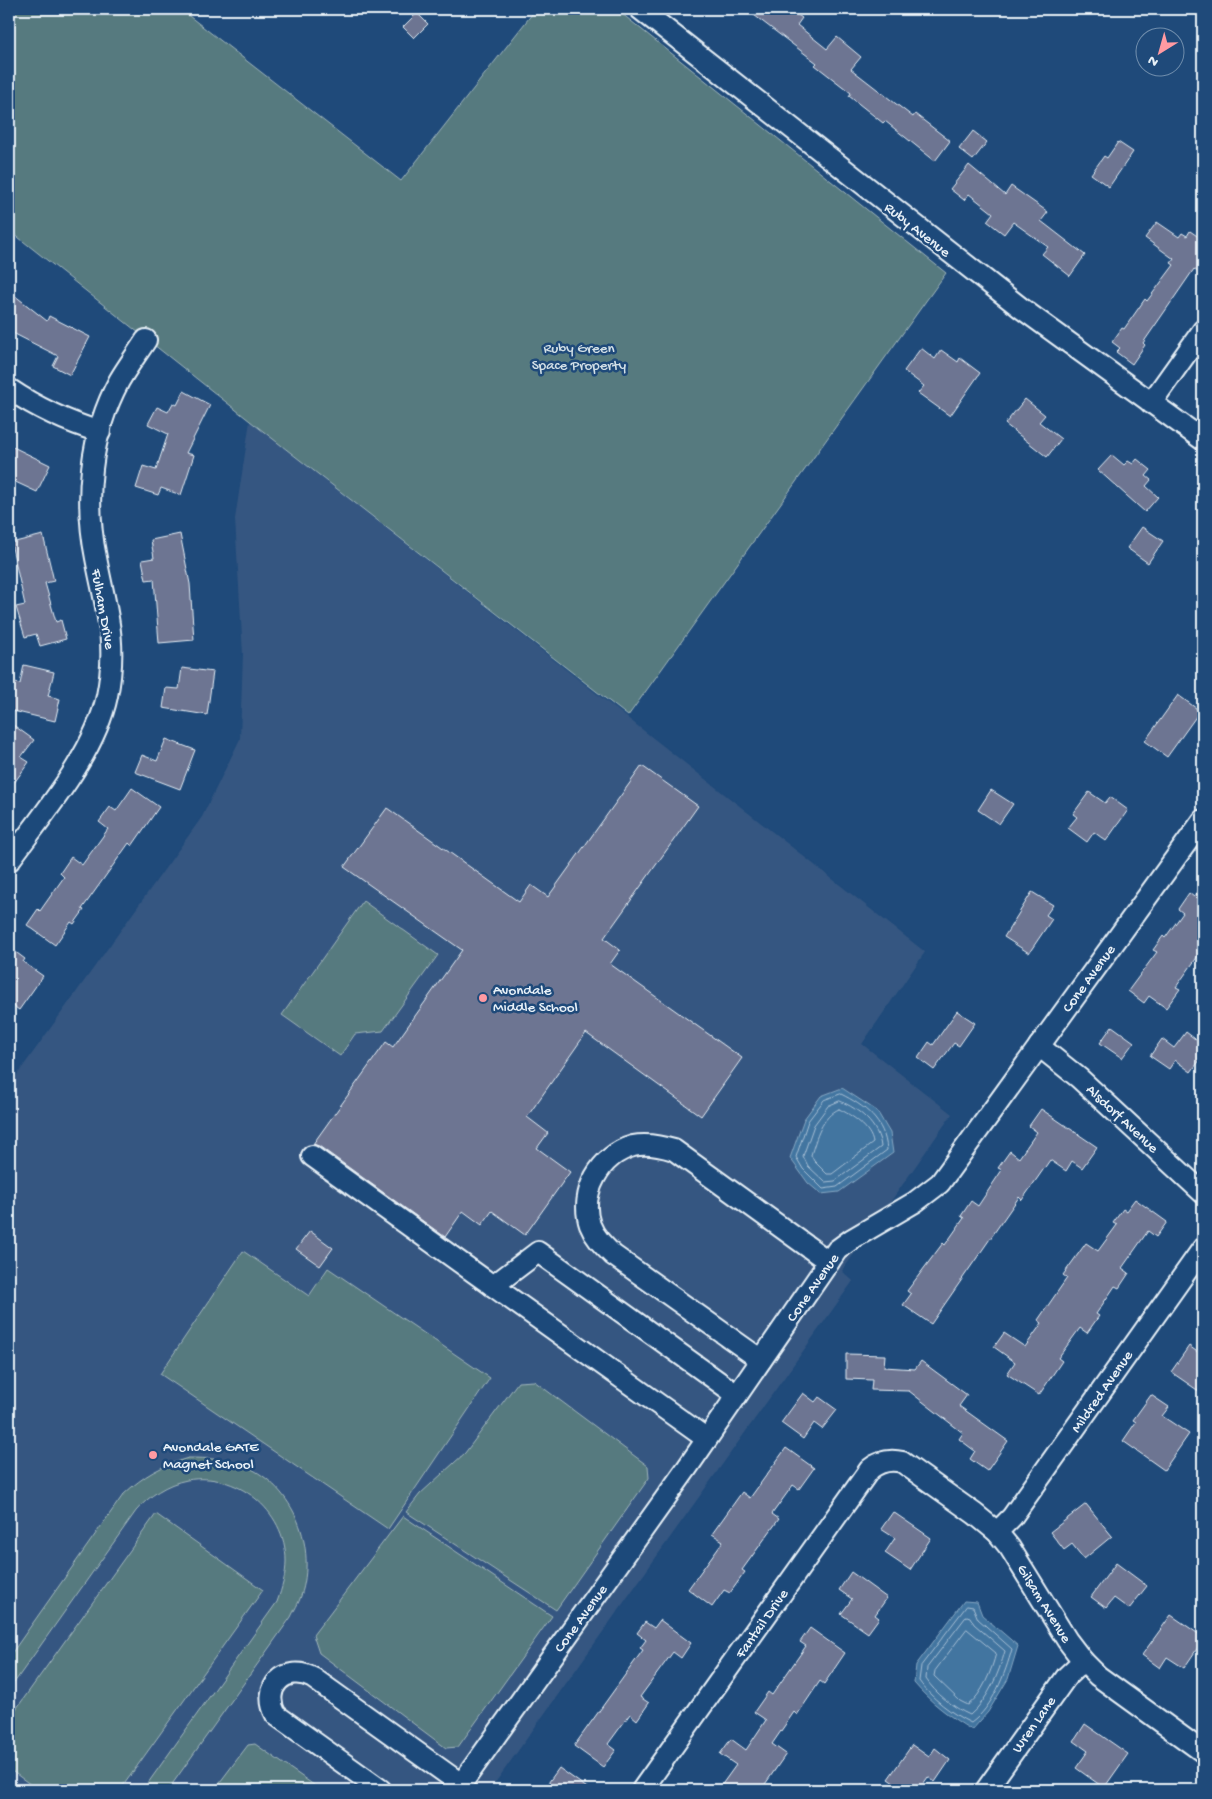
<svg xmlns="http://www.w3.org/2000/svg" width="1212" height="1799" font-family="'Gochi Hand',sans-serif">
<style>
.built{fill:#365781}
.green{fill:#577a7f;stroke:#a0b6bc}
.water{fill:#4375a0;stroke:#85a7c3}
.lines{fill:none;stroke-linecap:round;stroke-linejoin:round}
.shore{stroke:#a6bfd5;stroke-width:1}
.building{fill:#6d7492;stroke:#e8f1f8}
.minor-casing{stroke:#e8f1f8;stroke-width:24}
.minor{stroke:#1f4a7a;stroke-width:20}
.poi-dot{fill:#ff9aa2;stroke:#1f4a7a;stroke-width:2}
.labels{text-anchor:middle;stroke-width:5;stroke-linejoin:round;paint-order:stroke}
.street-label{font-size:15px;fill:#e8f1f8;stroke:#1f4a7a}
.park-label{font-size:15px;fill:#d2dfe6;stroke:#1f4a7a}
.poi-label{font-size:15px;fill:#e8f1f8;stroke:#1f4a7a;text-anchor:start}
</style>
<rect width="100%" height="100%" fill="#1f4a7a"/>
<filter id="ink" filterUnits="userSpaceOnUse"><feTurbulence type="fractalNoise" baseFrequency=".02" numOctaves="2"/><feDisplacementMap in="SourceGraphic" scale="10" xChannelSelector="R" yChannelSelector="G"/><feConvolveMatrix kernelMatrix="1 2 1 2 8 2 1 2 1" color-interpolation-filters="sRGB"/></filter>
<g filter="url(#ink)">
<!-- built -->
<path class="built" d="M 250,421 L 925,952 L 862,1044 L 952,1114 L 842,1271 L 853,1281 L 490,1790 L 9,1790 L 9,1086 L 202,817 L 240,739 L 243,654 L 235,519 Z"/>
<!-- green -->
<g class="green">
<path d="M 9,9 L 180,9 L 401,181 L 536,9 L 616,9 L 946,273 L 628,716 L 250,421 L 9,230 Z"/>
<path d="M 363,901 L 438,955 L 383,1031 L 355,1034 L 340,1056 L 282,1015 Z"/>
<path d="M 243,1251 L 309,1296 L 328,1268 L 490,1378 L 388,1529 L 160,1374 Z"/>
<path d="M 534,1381 L 648,1466 L 649,1478 L 556,1610 L 406,1512 L 420,1494 L 465,1453 L 518,1382 Z"/>
<path d="M 188,1458 C 208,1458 227,1459 245,1466 C 295,1487 317,1548 301,1596 C 299,1603 294,1610 291,1617 L 168,1790 L 143,1790 L 277,1602 C 282,1588 286,1575 286,1561 C 286,1510 236,1471 187,1480 C 166,1484 149,1496 136,1511 L 9,1690 L 9,1657 L 123,1495 C 144,1475 161,1466 188,1458 Z"/>
<path d="M 156,1514 L 263,1590 L 120,1790 L 38,1790 L 9,1769 L 9,1719 Z"/>
<path d="M 403,1516 L 552,1616 L 458,1747 L 446,1748 L 319,1653 L 313,1635 Z"/>
<path d="M 255,1744 L 321,1790 L 214,1790 L 248,1745 Z"/>
</g>
<!-- water -->
<g class="water">
<path d="M 842,1088 L 877,1111 L 890,1133 L 893,1153 L 839,1192 L 821,1194 L 808,1183 L 790,1158 L 804,1119 L 821,1096 Z"/>
<path d="M 964,1601 L 977,1602 L 982,1615 L 1018,1646 L 1008,1679 L 988,1712 L 972,1730 C 950,1717 931,1703 914,1683 L 916,1665 Z"/>
</g>
<g class="lines">
<!-- shore -->
<g class="shore">
<path d="M 841,1094 C 865,1106 885,1121 887,1150 L 837,1187 L 823,1189 L 803,1169 L 796,1157 L 808,1121 L 824,1100 Z"/>
<path d="M 840,1101 C 859,1109 879,1125 881,1147 L 835,1181 L 825,1182 L 808,1166 L 803,1156 L 814,1125 L 828,1106 Z"/>
<path d="M 839,1109 C 852,1115 871,1128 873,1143 L 832,1174 L 827,1174 L 814,1161 L 811,1155 C 816,1139 822,1116 839,1109 Z"/>
<path d="M 967,1606 L 973,1607 L 978,1619 L 1012,1649 C 1005,1674 993,1707 971,1723 C 952,1714 931,1698 919,1681 L 921,1666 Z"/>
<path d="M 967,1616 L 970,1617 L 974,1624 L 1005,1651 C 999,1673 988,1700 970,1715 C 954,1708 935,1693 926,1679 L 927,1668 Z"/>
<path d="M 967,1629 L 996,1653 C 992,1670 982,1695 968,1705 L 960,1701 L 934,1676 L 935,1671 Z"/>
</g>
</g>
<!-- building -->
<g class="building">
<path d="M 746,9 L 790,9 L 802,18 L 797,25 L 827,49 L 837,37 L 861,57 L 851,69 L 913,117 L 915,114 L 950,141 L 935,161 L 885,121 L 883,123 L 849,96 L 851,93 L 815,65 L 817,63 Z"/>
<path d="M 417,13 L 428,24 L 414,38 L 403,27 Z"/>
<path d="M 973,131 L 987,142 L 973,160 L 959,149 Z"/>
<path d="M 1118,142 L 1133,152 L 1109,187 L 1091,174 L 1104,156 L 1107,158 Z"/>
<path d="M 969,165 L 1005,195 L 1011,186 L 1048,212 L 1041,221 L 1085,255 L 1070,276 L 1042,254 L 1048,247 L 1013,222 L 1004,234 L 987,221 L 993,213 L 969,194 L 964,200 L 950,189 Z"/>
<path d="M 1157,222 L 1179,237 L 1182,233 L 1187,236 L 1190,231 L 1203,240 L 1203,276 L 1194,269 L 1143,343 L 1145,345 L 1132,364 L 1116,352 L 1120,348 L 1112,342 L 1122,328 L 1124,329 L 1145,299 L 1147,301 L 1174,265 L 1171,263 L 1174,259 L 1145,238 Z"/>
<path d="M 9,291 L 47,321 L 49,316 L 90,337 L 70,375 L 53,366 L 58,356 L 9,331 Z"/>
<path d="M 921,348 L 935,359 L 941,350 L 958,362 L 960,358 L 980,373 L 950,416 L 918,393 L 924,386 L 904,371 Z"/>
<path d="M 184,391 L 210,405 L 186,453 L 194,455 L 181,495 L 161,488 L 158,495 L 136,488 L 143,466 L 156,470 L 168,434 L 148,424 L 157,407 L 168,412 L 173,403 L 177,405 Z"/>
<path d="M 1025,399 L 1045,415 L 1039,422 L 1061,439 L 1047,457 L 1005,424 Z"/>
<path d="M 9,445 L 50,465 L 37,492 L 9,479 Z"/>
<path d="M 1112,455 L 1124,465 L 1128,461 L 1133,464 L 1137,459 L 1151,470 L 1146,476 L 1151,480 L 1146,486 L 1158,497 L 1145,512 L 1098,470 Z"/>
<path d="M 1142,527 L 1163,541 L 1148,563 L 1127,548 Z"/>
<path d="M 180,534 L 190,584 L 194,640 L 159,643 L 154,579 L 146,580 L 142,560 L 154,558 L 151,540 Z"/>
<path d="M 43,535 L 54,581 L 45,583 L 56,622 L 61,620 L 66,639 L 40,646 L 36,634 L 25,637 L 16,607 L 25,605 L 11,543 Z"/>
<path d="M 24,665 L 54,672 L 48,696 L 60,699 L 55,721 L 9,710 L 9,696 L 12,682 L 20,684 Z"/>
<path d="M 182,668 L 213,672 L 207,715 L 163,708 L 166,688 L 179,689 Z"/>
<path d="M 1178,695 L 1200,711 L 1167,757 L 1145,741 Z"/>
<path d="M 9,722 L 34,740 L 21,757 L 29,762 L 9,790 Z"/>
<path d="M 166,739 L 195,750 L 180,789 L 135,772 L 142,755 L 157,761 Z"/>
<path d="M 642,766 L 698,806 L 604,938 L 620,950 L 610,964 L 742,1058 L 701,1116 L 586,1033 L 527,1117 L 548,1133 L 537,1148 L 570,1172 L 525,1235 L 492,1211 L 482,1225 L 463,1211 L 445,1237 L 319,1146 L 313,1144 L 386,1042 L 393,1047 L 462,950 L 344,867 L 387,808 L 519,902 L 531,885 L 548,897 Z"/>
<path d="M 132,788 L 159,807 L 132,846 L 129,843 L 82,909 L 84,910 L 74,924 L 71,922 L 55,945 L 27,925 L 38,909 L 40,911 L 64,877 L 60,873 L 71,857 L 82,865 L 108,829 L 99,822 L 110,807 L 116,811 Z"/>
<path d="M 991,790 L 1013,804 L 999,824 L 978,810 Z"/>
<path d="M 1089,792 L 1105,803 L 1110,797 L 1128,810 L 1106,841 L 1094,832 L 1087,842 L 1068,828 L 1077,817 L 1073,814 Z"/>
<path d="M 1203,885 L 1203,949 L 1176,987 L 1180,989 L 1166,1008 L 1149,996 L 1144,1003 L 1128,991 L 1157,952 L 1153,950 L 1163,936 L 1165,938 L 1183,913 L 1178,909 L 1189,893 L 1194,897 Z"/>
<path d="M 1032,892 L 1053,905 L 1046,915 L 1052,919 L 1029,953 L 1004,937 Z"/>
<path d="M 9,947 L 25,959 L 23,962 L 43,976 L 19,1010 L 9,1003 Z"/>
<path d="M 957,1011 L 975,1023 L 959,1046 L 954,1043 L 934,1070 L 918,1058 L 929,1042 L 933,1045 Z"/>
<path d="M 1112,1026 L 1134,1042 L 1122,1058 L 1100,1043 Z"/>
<path d="M 1186,1032 L 1203,1045 L 1203,1056 L 1191,1072 L 1175,1060 L 1169,1069 L 1150,1056 L 1162,1039 L 1174,1048 Z"/>
<path d="M 1041,1109 L 1097,1147 L 1082,1168 L 1072,1161 L 1066,1171 L 1050,1160 L 1022,1200 L 1019,1197 L 931,1324 L 903,1305 L 911,1294 L 907,1291 L 943,1243 L 945,1245 L 964,1218 L 961,1216 L 971,1201 L 978,1206 L 1002,1170 L 998,1168 L 1010,1151 L 1019,1158 L 1037,1132 L 1029,1126 Z"/>
<path d="M 1135,1199 L 1167,1222 L 1156,1237 L 1148,1231 L 1122,1268 L 1129,1273 L 1119,1288 L 1115,1286 L 1096,1314 L 1099,1316 L 1087,1333 L 1080,1328 L 1058,1358 L 1062,1361 L 1039,1395 L 1007,1374 L 1015,1362 L 994,1347 L 1004,1333 L 1025,1347 L 1042,1323 L 1038,1320 L 1067,1278 L 1063,1275 L 1086,1243 L 1098,1251 L 1117,1225 L 1113,1223 L 1123,1209 L 1126,1211 Z"/>
<path d="M 310,1231 L 333,1248 L 320,1266 L 296,1249 Z"/>
<path d="M 1189,1346 L 1203,1356 L 1203,1394 L 1171,1372 Z"/>
<path d="M 846,1354 L 885,1355 L 884,1367 L 915,1369 L 921,1361 L 967,1395 L 959,1406 L 1008,1441 L 987,1471 L 970,1459 L 975,1451 L 959,1439 L 963,1433 L 909,1391 L 871,1390 L 872,1380 L 846,1379 Z"/>
<path d="M 803,1393 L 815,1402 L 819,1397 L 837,1410 L 822,1429 L 814,1423 L 803,1439 L 781,1423 Z"/>
<path d="M 1151,1395 L 1169,1407 L 1162,1416 L 1189,1434 L 1164,1470 L 1123,1441 L 1136,1422 L 1133,1420 Z"/>
<path d="M 786,1448 L 814,1468 L 799,1489 L 793,1485 L 772,1514 L 779,1519 L 742,1570 L 745,1572 L 730,1593 L 724,1590 L 712,1607 L 688,1589 L 723,1541 L 712,1534 L 742,1492 L 750,1498 Z"/>
<path d="M 1086,1504 L 1112,1536 L 1084,1559 L 1072,1544 L 1064,1550 L 1050,1532 Z"/>
<path d="M 893,1512 L 931,1538 L 910,1570 L 885,1553 L 895,1538 L 881,1529 Z"/>
<path d="M 1116,1563 L 1147,1586 L 1129,1609 L 1114,1598 L 1106,1608 L 1091,1597 Z"/>
<path d="M 851,1572 L 887,1598 L 875,1615 L 879,1618 L 868,1633 L 841,1614 L 852,1599 L 839,1590 Z"/>
<path d="M 1171,1615 L 1203,1637 L 1203,1640 L 1184,1668 L 1167,1657 L 1160,1668 L 1142,1655 Z"/>
<path d="M 660,1620 L 691,1643 L 681,1658 L 673,1652 L 640,1697 L 649,1703 L 637,1720 L 630,1714 L 608,1744 L 616,1750 L 603,1767 L 574,1746 L 643,1650 L 640,1648 L 646,1640 L 637,1633 L 645,1622 L 654,1628 Z"/>
<path d="M 810,1628 L 845,1653 L 824,1684 L 820,1681 L 797,1715 L 794,1712 L 772,1744 L 786,1754 L 761,1790 L 718,1790 L 736,1765 L 720,1754 L 731,1739 L 746,1750 L 766,1720 L 754,1712 L 768,1692 L 772,1695 L 806,1646 L 800,1642 Z"/>
<path d="M 1085,1724 L 1128,1754 L 1104,1788 L 1076,1768 L 1088,1751 L 1074,1741 Z"/>
<path d="M 912,1745 L 929,1757 L 935,1748 L 950,1760 L 935,1782 L 928,1777 L 919,1790 L 904,1790 L 888,1779 Z"/>
<path d="M 559,1768 L 590,1790 L 543,1790 Z"/>
</g>
<g class="lines">
<!-- minor casing -->
<g class="minor-casing">
<g id="minor">
<path d="M 640,9 L 1021,308 L 1203,440"/>
<path d="M 9,389 C 37,408 67,422 100,432"/>
<path d="M 1151,403 L 1203,330"/>
<path d="M 9,861 C 43,814 95,754 107,696 C 118,642 106,610 96,558 C 84,499 90,435 119,381 C 127,367 137,354 146,340"/>
<path d="M 1039,1046 L 1079,1078 L 1203,1193"/>
<path d="M 312,1156 L 493,1286"/>
<path d="M 761,1360 L 613,1255 C 604,1246 595,1238 590,1225 C 579,1193 600,1155 633,1146 C 647,1143 661,1146 674,1150 L 829,1262"/>
<path d="M 707,1439 L 493,1286 L 538,1252 L 737,1395"/>
<path d="M 997,1532 L 1012,1517 L 1203,1248"/>
<path d="M 381,1790 L 276,1715 C 261,1688 285,1663 313,1678 L 461,1784"/>
<path d="M 457,1790 L 687,1468 L 837,1250 L 852,1239 L 915,1202 L 940,1183 L 1203,820"/>
<path d="M 642,1790 L 870,1469 C 880,1461 890,1459 902,1462 L 975,1514 L 997,1532 L 1010,1548 L 1067,1640 L 1083,1661 L 1098,1676 L 1203,1752"/>
<path d="M 986,1790 L 1067,1676 L 1083,1661"/>
</g>
</g>
<!-- minor -->
<use href="#minor" class="minor"/>
</g>
</g>
<!-- markers -->
<g class="poi-dot">
<circle cx="483" cy="998" r="5"/>
<circle cx="153" cy="1455" r="5"/>
</g>
<g class="labels">
<!-- street labels -->
<g class="street-label">
<text transform="translate(918 229) rotate(38)" y="5">Ruby Avenue</text>
<text transform="translate(104 609) rotate(80)" y="5">Fulham Drive</text>
<text transform="translate(1088 978) rotate(-54)" y="5">Cone Avenue</text>
<text transform="translate(1123 1118) rotate(43)" y="5">Alsdorf Avenue</text>
<text transform="translate(812 1287) rotate(-55)" y="5">Cone Avenue</text>
<text transform="translate(1101 1391) rotate(-55)" y="5">Mildred Avenue</text>
<text transform="translate(1045 1603) rotate(58)" y="5">Gilsam Avenue</text>
<text transform="translate(580 1618) rotate(-54)" y="5">Cone Avenue</text>
<text transform="translate(761 1623) rotate(-55)" y="5">Fantail Drive</text>
<text transform="translate(1033 1724) rotate(-55)" y="5">Wren Lane</text>
</g>
<!-- park labels -->
<g class="park-label">
<text x="579" y="352">Ruby Green<tspan x="579" dy="17">Space Property</tspan></text>
</g>
<!-- poi labels -->
<g class="poi-label">
<text x="493" y="994">Avondale<tspan x="493" dy="17">Middle School</tspan></text>
<text x="163" y="1451">Avondale GATE<tspan x="163" dy="17">Magnet School</tspan></text>
</g>
</g>
<!-- margin -->
<rect width="1212" height="1799" fill="none" stroke="#1f4a7a" stroke-width="30"/>
<rect x="15" y="15" width="1182" height="1769" fill="none" stroke="#e8f1f8" stroke-width="2" filter="url(#ink)"/>
<!-- north arrow -->
<g transform="translate(1160 52) rotate(217)"><circle r="24" fill="#1f4a7a" stroke="#6f8dac"/>
<path d="M0-4L9 19L0 12L-9 19Z" fill="#ff9aa2"/>
<text y="-8" font-size="14" font-weight="bold" text-anchor="middle" fill="#e8f1f8">N</text>
</g>
</svg>
